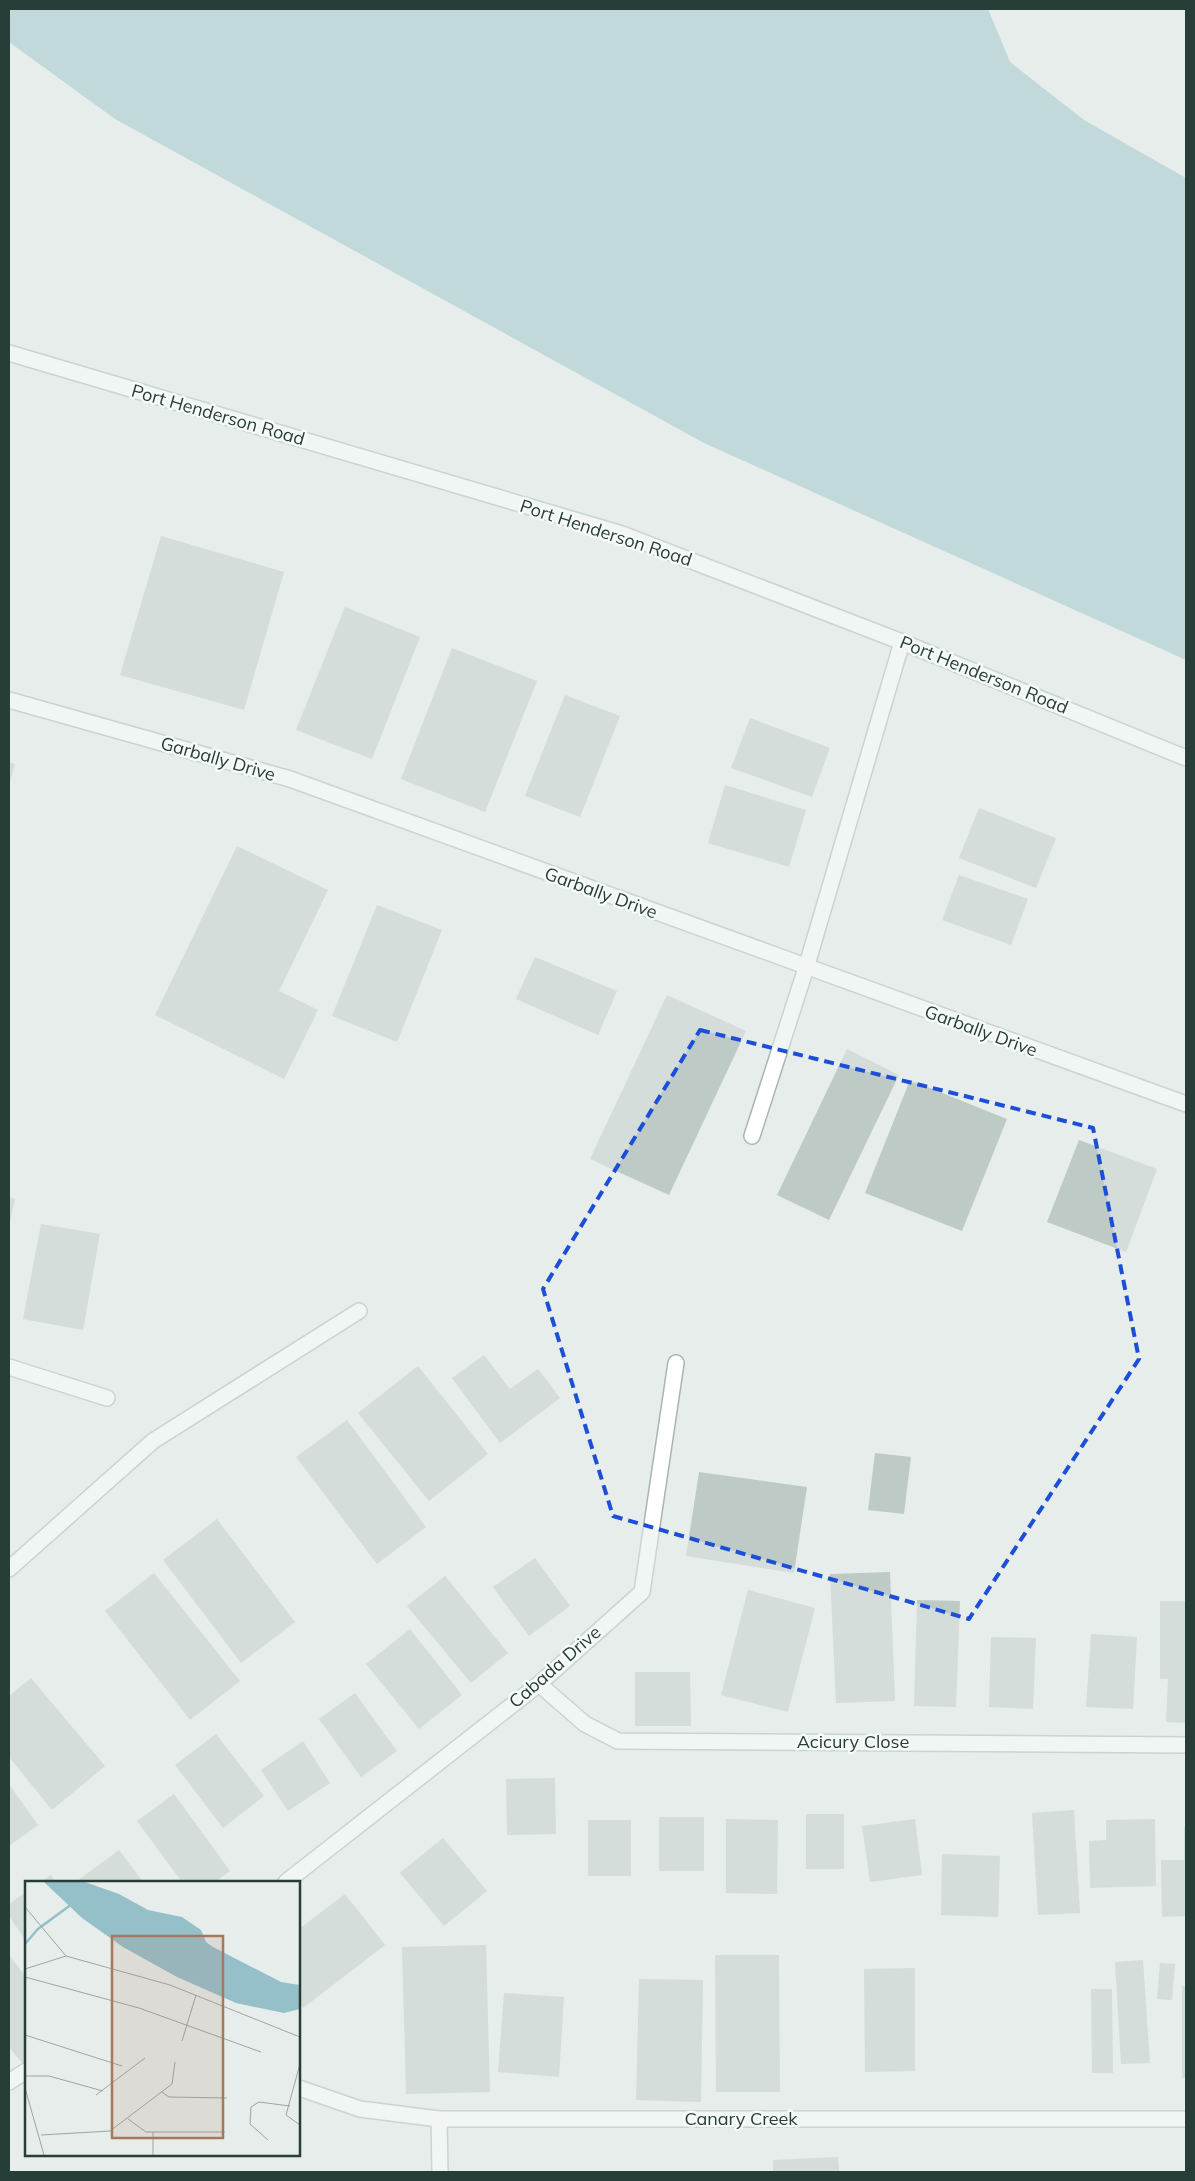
<svg xmlns="http://www.w3.org/2000/svg" width="1195" height="2181" font-family="Mulish,sans-serif">
<style>
.water{fill:#95c0ca}
.building{fill:#becac6}
.lines{fill:none;stroke-linecap:round;stroke-linejoin:round}
.minor-casing{stroke:#a9b5b1;stroke-width:18}
.minor{stroke:#fff;stroke-width:15}
.marked{fill:none;stroke:#1d4ed8;stroke-width:4;stroke-dasharray:10 6;stroke-linejoin:round}
.labels{text-anchor:middle;stroke-width:5;stroke-linejoin:round;paint-order:stroke}
.street-label{font-size:18px;fill:#273d38;stroke:#f6faf8}
.inset-river{fill:none;stroke:#95c0ca;stroke-width:2.5}
.inset-road{fill:none;stroke:#9aa7a3;stroke-width:1}
.view{fill:#a9775e;fill-opacity:0.15;stroke:#a9775e;stroke-width:2.5}
.inset-edge{fill:none;stroke:#273d38;stroke-width:2.5}
</style>
<rect width="100%" height="100%" fill="#e6edea"/>
<!-- water -->
<path class="water" d="M 9,9 L 988,9 L 1010,62 L 1084,120 L 1186,178 L 1186,660 L 704,443 L 115,119 L 9,42 Z"/>
<!-- building -->
<g class="building">
<path d="M 161,536 L 284,572 L 244,710 L 120,675 Z"/>
<path d="M 345,607 L 420,637 L 372,759 L 296,730 Z"/>
<path d="M 452,648 L 537,681 L 485,812 L 401,779 Z"/>
<path d="M 565,695 L 620,716 L 580,817 L 525,796 Z"/>
<path d="M 750,718 L 830,748 L 812,797 L 731,768 Z"/>
<path d="M 9,762 L 15,764 L 9,785 Z"/>
<path d="M 725,785 L 806,810 L 789,867 L 708,843 Z"/>
<path d="M 979,808 L 1056,838 L 1036,888 L 959,858 Z"/>
<path d="M 237,846 L 328,890 L 279,991 L 318,1010 L 284,1079 L 155,1015 Z"/>
<path d="M 959,875 L 1028,899 L 1011,945 L 942,920 Z"/>
<path d="M 377,905 L 442,930 L 397,1042 L 332,1016 Z"/>
<path d="M 535,957 L 617,991 L 598,1035 L 516,999 Z"/>
<path d="M 667,995 L 746,1031 L 669,1195 L 590,1159 Z"/>
<path d="M 847,1049 L 899,1075 L 829,1220 L 777,1195 Z"/>
<path d="M 910,1080 L 1007,1119 L 962,1231 L 865,1193 Z"/>
<path d="M 1079,1140 L 1157,1169 L 1126,1252 L 1047,1222 Z"/>
<path d="M 9,1197 L 15,1199 L 10,1222 L 9,1222 Z"/>
<path d="M 41,1224 L 100,1234 L 83,1330 L 23,1319 Z"/>
<path d="M 484,1355 L 510,1389 L 538,1369 L 560,1398 L 500,1443 L 452,1378 Z"/>
<path d="M 418,1366 L 488,1454 L 429,1501 L 358,1413 Z"/>
<path d="M 347,1420 L 426,1527 L 377,1564 L 296,1457 Z"/>
<path d="M 875,1453 L 911,1457 L 904,1514 L 868,1510 Z"/>
<path d="M 699,1472 L 807,1487 L 794,1573 L 686,1556 Z"/>
<path d="M 217,1519 L 295,1622 L 241,1663 L 163,1560 Z"/>
<path d="M 535,1558 L 570,1606 L 529,1636 L 493,1587 Z"/>
<path d="M 890,1572 L 895,1701 L 836,1703 L 830,1574 Z"/>
<path d="M 154,1573 L 240,1681 L 190,1720 L 105,1611 Z"/>
<path d="M 445,1576 L 508,1653 L 471,1683 L 407,1606 Z"/>
<path d="M 748,1590 L 815,1608 L 788,1712 L 721,1695 Z"/>
<path d="M 917,1600 L 960,1601 L 956,1707 L 914,1706 Z"/>
<path d="M 1160,1601 L 1186,1601 L 1186,1723 L 1166,1722 L 1168,1679 L 1160,1679 Z"/>
<path d="M 410,1629 L 462,1695 L 419,1729 L 366,1664 Z"/>
<path d="M 1091,1634 L 1137,1637 L 1133,1709 L 1086,1707 Z"/>
<path d="M 991,1637 L 1036,1638 L 1033,1709 L 989,1707 Z"/>
<path d="M 635,1672 L 690,1672 L 691,1726 L 635,1726 Z"/>
<path d="M 31,1678 L 105,1766 L 52,1810 L 9,1757 L 9,1696 Z"/>
<path d="M 355,1693 L 397,1751 L 361,1777 L 319,1719 Z"/>
<path d="M 216,1734 L 264,1796 L 223,1828 L 175,1765 Z"/>
<path d="M 303,1741 L 330,1783 L 288,1811 L 261,1770 Z"/>
<path d="M 555,1778 L 556,1834 L 507,1835 L 506,1779 Z"/>
<path d="M 9,1784 L 38,1825 L 9,1846 Z"/>
<path d="M 174,1794 L 230,1871 L 215,1882 L 182,1882 L 137,1821 Z"/>
<path d="M 1074,1810 L 1080,1913 L 1038,1915 L 1032,1813 Z"/>
<rect x="806" y="1814" width="38" height="55"/>
<rect x="659" y="1817" width="45" height="54"/>
<path d="M 726,1819 L 778,1820 L 777,1894 L 726,1893 Z"/>
<path d="M 915,1819 L 922,1875 L 870,1882 L 862,1826 Z"/>
<path d="M 1155,1819 L 1156,1886 L 1090,1888 L 1089,1841 L 1106,1840 L 1106,1820 Z"/>
<rect x="588" y="1820" width="43" height="56"/>
<path d="M 1184,1827 L 1186,1827 L 1186,1916 L 1162,1917 L 1161,1860 L 1184,1860 Z"/>
<path d="M 443,1838 L 487,1891 L 444,1926 L 400,1873 Z"/>
<path d="M 119,1850 L 143,1882 L 77,1881 Z"/>
<path d="M 942,1854 L 1000,1856 L 998,1917 L 941,1915 Z"/>
<path d="M 51,1875 L 56,1882 L 41,1882 Z"/>
<path d="M 26,1892 L 26,1941 L 9,1916 L 9,1904 Z"/>
<path d="M 345,1894 L 385,1945 L 303,2008 L 299,2002 L 299,1929 Z"/>
<path d="M 486,1945 L 490,2092 L 406,2094 L 402,1947 Z"/>
<path d="M 9,1955 L 26,1977 L 26,2061 L 23,2064 L 9,2047 Z"/>
<path d="M 715,1955 L 779,1955 L 780,2092 L 716,2092 Z"/>
<path d="M 1143,1960 L 1150,2063 L 1121,2064 L 1115,1962 Z"/>
<path d="M 1160,1963 L 1175,1964 L 1172,2000 L 1157,1999 Z"/>
<path d="M 915,1968 L 915,2071 L 865,2072 L 864,1969 Z"/>
<path d="M 639,1979 L 703,1980 L 701,2102 L 636,2100 Z"/>
<rect x="1182" y="1986" width="4" height="92"/>
<path d="M 1091,1989 L 1112,1989 L 1113,2073 L 1092,2073 Z"/>
<path d="M 504,1993 L 564,1997 L 559,2077 L 498,2072 Z"/>
<path d="M 838,2157 L 839,2172 L 773,2172 L 773,2160 Z"/>
</g>
<g class="lines">
<!-- minor casing -->
<g class="minor-casing">
<g id="minor">
<path d="M 9,353 L 622,534 L 902,642 L 1186,758"/>
<path d="M 9,700 L 290,779 L 1186,1104"/>
<path d="M 752,1136 L 806,968 L 902,642"/>
<path d="M 9,1367 L 107,1398"/>
<path d="M 9,1569 L 153,1441 L 359,1311"/>
<path d="M 539,1684 L 585,1724 L 618,1741 L 1186,1745"/>
<path d="M 286,1882 L 539,1684 L 642,1592 L 676,1363"/>
<path d="M 9,2082 L 26,2071"/>
<path d="M 299,2088 L 360,2109 L 439,2119 L 1186,2119"/>
<path d="M 439,2119 L 440,2172"/>
</g>
</g>
<!-- minor -->
<use href="#minor" class="minor"/>
</g>
<!-- marked area -->
<path d="M0 0H1195V2181H0ZM 700,1030 L 1093,1128 L 1139,1359 L 969,1619 L 613,1516 L 543,1289 Z" fill="#e6edea" fill-opacity=".55" fill-rule="evenodd"/>
<path class="marked" d="M 700,1030 L 1093,1128 L 1139,1359 L 969,1619 L 613,1516 L 543,1289 Z"/>
<g class="labels">
<!-- street labels -->
<g class="street-label">
<text transform="translate(218 415) rotate(16)" y="6">Port Henderson Road</text>
<text transform="translate(606 533) rotate(18)" y="6">Port Henderson Road</text>
<text transform="translate(984 675) rotate(22)" y="6">Port Henderson Road</text>
<text transform="translate(218 759) rotate(16)" y="6">Garbally Drive</text>
<text transform="translate(601 893) rotate(20)" y="6">Garbally Drive</text>
<text transform="translate(981 1031) rotate(20)" y="6">Garbally Drive</text>
<text transform="translate(555 1667) rotate(-41)" y="6">Cabada Drive</text>
<text x="853" y="1748">Acicury Close</text>
<text x="741" y="2125">Canary Creek</text>
</g>
</g>
<!-- overview -->
<g transform="translate(25 1881)">
<rect width="275" height="275" fill="#e6edea"/>
<path d="M 19,1 L 60,1 L 94,13 L 123,29 L 157,36 L 176,49 L 181,61 L 188,66 L 256,101 L 275,104 L 275,128 L 259,132 L 211,122 L 152,96 L 98,66 L 57,37 Z" fill="#95c0ca"/>
<path class="inset-river" d="M 0,63 L 13,48 L 47,23"/>
<path class="inset-road" d="M 0,26 L 41,75 L 145,104 L 275,156M 0,88 L 41,75M 0,96 L 114,127 L 236,171M 0,154 L 97,185M 157,160 L 171,114M 275,183 L 261,234 L 275,244M 0,195 L 24,195 L 78,210M 0,207 L 19,274M 137,211 L 144,216 L 202,217M 71,214 L 120,177M 103,238 L 121,251 L 200,251M 128,251 L 128,274M 16,254 L 85,250 L 147,203 L 150,181M 243,259 L 225,243 L 226,226 L 234,221 L 265,225"/>
<path class="view" d="M 87,55 L 198,55 L 198,257 L 87,257 Z"/>
<rect width="275" height="275" class="inset-edge"/>
</g>
<!-- border -->
<rect width="1195" height="2181" fill="none" stroke="#273d38" stroke-width="20"/>
</svg>
